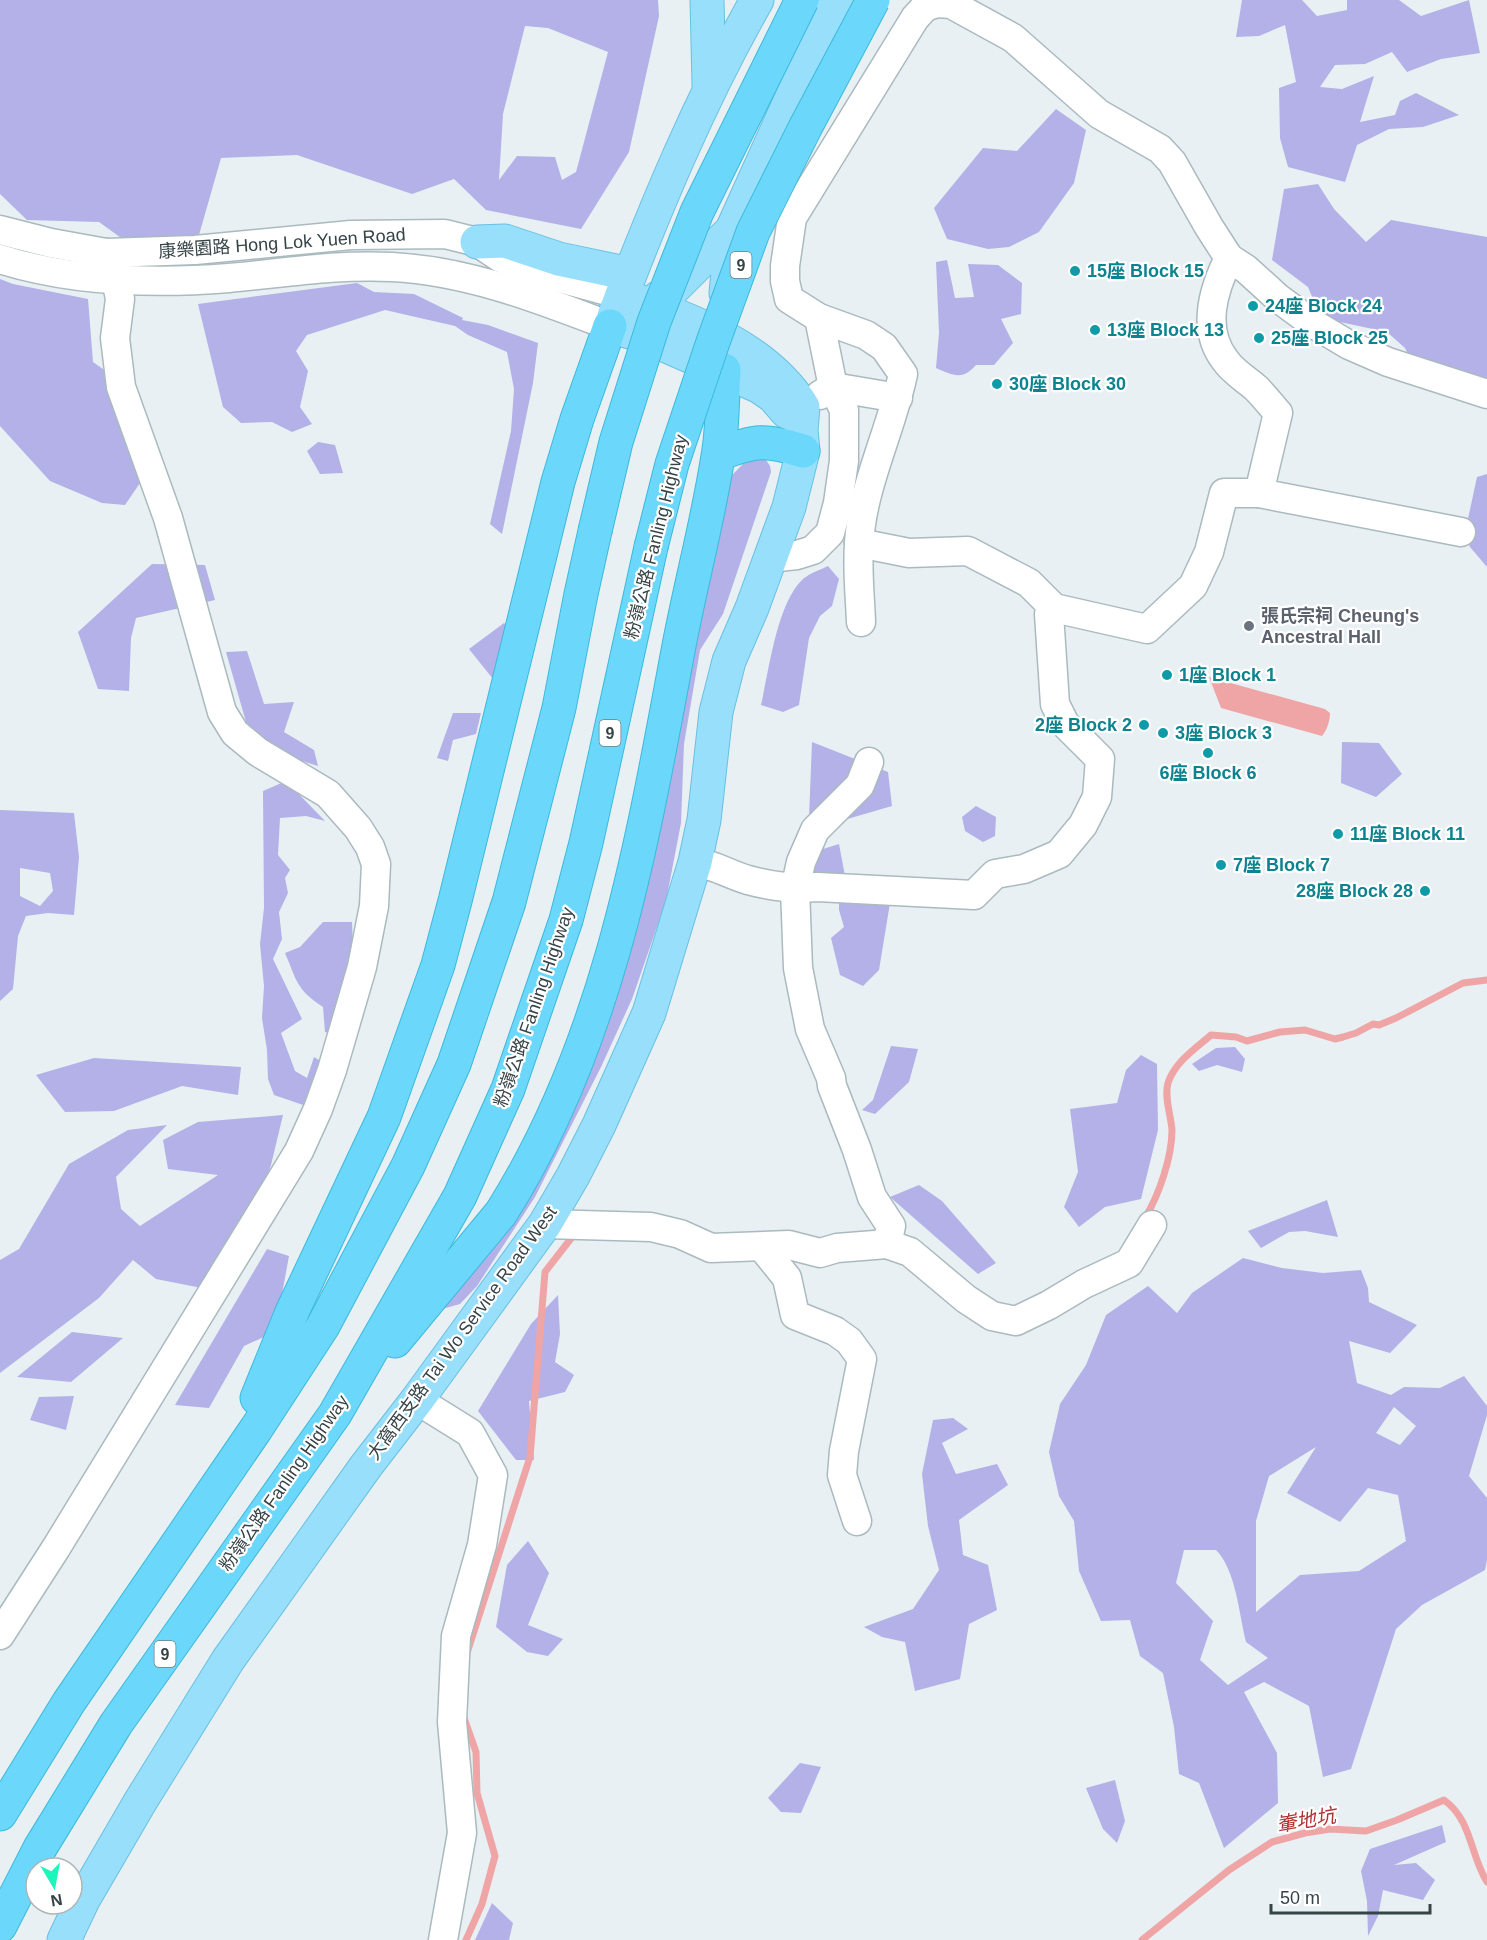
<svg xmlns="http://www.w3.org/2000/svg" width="1487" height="1940" font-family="Arial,'Noto Sans TC',sans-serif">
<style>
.green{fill:#b3b1e7;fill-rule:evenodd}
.water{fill:#efa5a6}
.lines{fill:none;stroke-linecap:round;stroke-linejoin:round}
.stream{stroke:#efa5a6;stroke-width:7}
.minor-casing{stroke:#aababf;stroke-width:31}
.major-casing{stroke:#68c0e2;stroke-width:35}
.highway-casing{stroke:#3bb9db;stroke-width:35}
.minor{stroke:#fff;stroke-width:28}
.major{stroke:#98dffc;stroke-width:33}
.highway{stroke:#6bd8fb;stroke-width:33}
.highway-bridge-casing{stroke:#3bb9db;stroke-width:35;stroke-linecap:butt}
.highway-bridge{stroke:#6bd8fb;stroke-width:33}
.culture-dot{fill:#0f9aa8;stroke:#fff;stroke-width:2}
.worship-dot{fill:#6b7280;stroke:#fff;stroke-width:2}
.labels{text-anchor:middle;stroke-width:4.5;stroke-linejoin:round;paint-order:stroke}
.shield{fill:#fff;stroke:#737c7e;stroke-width:1.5}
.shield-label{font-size:16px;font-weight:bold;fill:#374447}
.street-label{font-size:18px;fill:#374447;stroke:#fff}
.culture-label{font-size:18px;font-weight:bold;fill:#0d838f;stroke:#fff;text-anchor:start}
.worship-label{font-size:18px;font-weight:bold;fill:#5b616d;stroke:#fff;text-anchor:start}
.water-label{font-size:20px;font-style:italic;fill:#b13231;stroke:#fff}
</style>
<rect width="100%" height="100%" fill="#e8f0f4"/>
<!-- green -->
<g class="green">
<path d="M 0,0 L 658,0 L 659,16 L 629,152 L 581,229 L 486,210 L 454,179 L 412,194 L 297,155 L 221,158 L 199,235 L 181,246 L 124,240 L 99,222 L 27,220 L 0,194 ZM 525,26 L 548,28 L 608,52 L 576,172 L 562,180 L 555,157 L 517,156 L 499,180 L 503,114 Z"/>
<path d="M 1242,0 L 1302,0 L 1317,16 L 1347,10 L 1347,0 L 1399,0 L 1421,16 L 1469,0 L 1480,53 L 1441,59 L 1407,72 L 1392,52 L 1365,64 L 1335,65 L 1320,87 L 1342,89 L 1374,76 L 1360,122 L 1395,115 L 1400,101 L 1416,93 L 1459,115 L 1423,127 L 1389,129 L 1357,145 L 1345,182 L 1288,167 L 1280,138 L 1279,88 L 1296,82 L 1285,25 L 1259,36 L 1236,37 Z"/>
<path d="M 1056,109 L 1086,130 L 1074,183 L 1039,232 L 1009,247 L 988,249 L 947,239 L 934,208 L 983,148 L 1017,151 Z"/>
<path d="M 1318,184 L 1334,209 L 1366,242 L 1391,220 L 1487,237 L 1487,382 L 1454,397 L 1425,389 L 1405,348 L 1387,332 L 1321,318 L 1308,287 L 1272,260 L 1284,189 Z"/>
<path d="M 947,260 L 955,298 L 974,297 L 968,264 L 998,265 L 1022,283 L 1021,314 L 1001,319 L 1013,343 L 994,365 L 976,365 C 962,381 953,375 936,368 L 939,333 L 936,262 Z"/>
<path d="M 0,279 L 13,284 L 88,299 L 93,362 L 131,389 L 144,477 L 125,505 L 102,503 L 50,481 L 0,426 Z"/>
<path d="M 357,283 L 374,292 L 414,294 L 463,318 L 462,320 L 488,325 L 538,343 L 533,383 L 502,534 L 490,524 L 511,431 L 514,389 L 507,352 L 468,335 L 455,326 L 385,310 L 307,335 L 296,351 L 308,371 L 300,407 L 312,424 L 292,432 L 272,422 L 241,423 L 223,407 L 198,304 Z"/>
<path d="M 318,442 L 335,445 L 343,473 L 320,474 L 307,451 Z"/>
<path d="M 756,459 L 766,460 L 770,466 L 771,472 L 723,614 L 700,650 L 684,744 L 681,823 L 666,901 L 632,999 L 601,1067 L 535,1197 L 477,1286 L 460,1304 L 435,1311 L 588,1062 L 730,477 L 743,464 Z"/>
<path d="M 1487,474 L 1487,567 L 1470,547 L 1462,529 L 1466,528 L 1477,477 Z"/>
<path d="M 152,564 L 205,565 L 215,600 L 136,618 L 131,638 L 129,691 L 98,689 L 78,632 Z"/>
<path d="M 828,566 L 839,579 L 832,606 L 820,616 L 809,638 L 799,705 L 783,712 L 761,705 C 769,670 777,603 803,579 C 810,573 820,570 828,566 Z"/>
<path d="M 504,623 L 521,639 L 493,679 L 469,649 Z"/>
<path d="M 247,651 L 264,704 L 294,702 L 284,732 L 314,750 L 318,766 L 280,754 L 246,722 L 226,652 Z"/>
<path d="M 453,713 L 481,713 L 476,734 L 453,740 L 448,761 L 437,758 Z"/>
<path d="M 812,742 L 888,772 L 892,806 L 837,822 L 809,818 Z"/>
<path d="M 1342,742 L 1379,743 L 1402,774 L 1376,797 L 1341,783 Z"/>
<path d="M 286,781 L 325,821 L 306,816 L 280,818 L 278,855 L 290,870 L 285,878 L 288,893 L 279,912 L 282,939 L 273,959 L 302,1019 L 281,1033 L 295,1071 L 307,1078 L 314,1057 L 322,1062 L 306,1106 L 274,1095 L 268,1079 L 267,1050 L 262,1018 L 264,986 L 260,944 L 264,908 L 263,791 Z"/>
<path d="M 976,806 L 996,817 L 995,836 L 983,842 L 965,831 L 962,817 Z"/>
<path d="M 0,810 L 74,813 L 79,857 L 74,915 L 48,913 L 26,916 L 18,936 L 13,989 L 0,1001 ZM 20,868 L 50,873 L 53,891 L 40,906 L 20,896 Z"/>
<path d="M 839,844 L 845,876 L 816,894 L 788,860 Z"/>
<path d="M 839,899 L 890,903 L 879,970 L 863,986 L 840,975 L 831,938 L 844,927 L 839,910 Z"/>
<path d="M 323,922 L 352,922 L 354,971 L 341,1036 L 325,1032 L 323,1007 C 296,989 297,981 285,953 L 300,947 Z"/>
<path d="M 891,1046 L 918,1049 L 909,1082 L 875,1114 L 862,1110 L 873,1100 Z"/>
<path d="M 1235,1047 L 1245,1059 L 1242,1072 L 1217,1065 L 1199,1071 L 1192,1064 L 1216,1048 Z"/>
<path d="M 1141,1055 L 1157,1064 L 1158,1130 L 1141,1199 L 1105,1207 L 1079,1227 L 1064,1207 L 1078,1172 L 1070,1109 L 1117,1103 L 1126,1070 Z"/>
<path d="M 94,1058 L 241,1067 L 238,1095 L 182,1086 L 114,1111 L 65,1112 L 36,1075 Z"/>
<path d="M 283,1115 L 271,1165 L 232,1275 L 222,1292 L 156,1279 L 133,1260 L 99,1298 L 0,1373 L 0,1260 L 19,1249 L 69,1164 L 128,1130 L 167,1125 L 116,1177 L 121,1209 L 140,1226 L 218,1175 L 168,1169 L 163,1140 L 198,1122 Z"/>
<path d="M 919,1185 L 942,1201 L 996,1263 L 978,1274 L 890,1197 Z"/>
<path d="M 1327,1200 L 1338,1237 L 1305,1231 L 1289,1232 L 1261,1248 L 1248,1231 Z"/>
<path d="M 267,1249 L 289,1256 L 275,1332 L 244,1346 L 209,1408 L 175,1405 Z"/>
<path d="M 1243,1258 L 1282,1268 L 1323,1273 L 1361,1270 L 1368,1288 L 1369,1302 L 1417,1325 L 1390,1353 L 1349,1341 L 1357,1383 L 1391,1395 L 1404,1387 L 1440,1388 L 1464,1376 L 1487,1406 L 1487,1415 L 1469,1476 L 1487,1498 L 1487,1560 L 1485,1570 L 1422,1605 L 1396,1629 L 1351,1769 L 1323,1777 L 1309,1706 L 1264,1682 L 1244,1692 L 1277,1753 L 1278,1803 L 1224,1848 L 1199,1783 L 1179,1774 L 1174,1727 L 1163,1673 L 1140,1656 L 1130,1620 L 1101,1621 L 1079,1571 L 1074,1521 L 1059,1496 L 1049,1452 L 1060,1404 L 1086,1365 L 1106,1315 L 1148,1286 L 1177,1313 L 1192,1293 ZM 1394,1407 L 1416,1426 L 1400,1445 L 1376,1433 ZM 1316,1447 L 1287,1493 L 1340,1522 L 1368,1488 L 1398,1495 L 1406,1541 L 1359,1571 L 1300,1575 L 1256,1612 L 1256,1521 L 1269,1476 ZM 1184,1550 L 1216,1550 C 1236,1570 1239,1614 1246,1642 L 1268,1658 L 1228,1685 L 1200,1660 L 1213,1621 L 1176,1583 Z"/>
<path d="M 558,1295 L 560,1334 L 555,1362 L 574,1375 L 565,1392 L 529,1401 L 534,1460 L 516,1460 L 478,1411 L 531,1324 Z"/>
<path d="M 72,1332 L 123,1338 L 71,1382 L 17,1377 Z"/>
<path d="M 74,1396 L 66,1430 L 30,1420 L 39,1397 Z"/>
<path d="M 953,1418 L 968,1429 L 942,1443 L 956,1474 L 997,1464 L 1008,1485 L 959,1520 L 963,1555 L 988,1565 L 997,1610 L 969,1624 L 960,1679 L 915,1691 L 905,1642 L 882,1637 L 864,1627 L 913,1609 L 939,1570 L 928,1526 L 922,1474 L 933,1420 Z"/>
<path d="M 528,1541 L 549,1573 L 528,1625 L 563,1639 L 548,1656 L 527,1652 L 496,1627 L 507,1565 Z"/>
<path d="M 800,1763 L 821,1767 L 801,1813 L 781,1812 L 768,1798 Z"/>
<path d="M 1115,1780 L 1125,1821 L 1117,1843 L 1103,1829 L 1086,1788 Z"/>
<path d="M 1442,1825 L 1446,1842 L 1394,1865 L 1416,1863 L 1435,1880 L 1423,1900 L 1383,1890 L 1378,1916 L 1368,1936 L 1367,1901 L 1361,1871 L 1370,1849 Z"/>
<path d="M 492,1903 L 513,1923 L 509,1940 L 475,1940 Z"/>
</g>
<!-- water -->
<path class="water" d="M 1209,677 L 1325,709 L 1330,713 C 1330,721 1327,730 1322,736 L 1221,708 Z"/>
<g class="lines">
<!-- stream -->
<g class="stream">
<path d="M 1145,1218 C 1159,1195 1172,1157 1172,1130 C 1171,1116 1164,1097 1168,1083 C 1175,1062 1195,1049 1211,1035 L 1236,1037 L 1247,1041 L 1280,1032 L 1305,1030 L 1335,1039 L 1343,1037 L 1356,1033 L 1373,1024 L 1379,1025 L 1396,1018 L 1463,983 L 1487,980"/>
<path d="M 468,1650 L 530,1457 L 545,1272 L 576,1232"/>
<path d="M 464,1718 L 476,1752 L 477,1793 L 495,1856 L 482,1904 L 466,1940"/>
<path d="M 1142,1940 L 1229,1870 L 1272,1842 L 1305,1833 L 1330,1829 L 1366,1831 L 1397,1820 L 1444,1800 C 1472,1820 1470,1855 1487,1882"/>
</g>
<!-- minor casing -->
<g class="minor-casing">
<g id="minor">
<path d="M 0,230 L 51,243 L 106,253 L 195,250 L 351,235 L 445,234 L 477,242 L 501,258 L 545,274 L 622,295"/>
<path d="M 1229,258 C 1213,290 1201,329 1225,360 C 1233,372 1246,379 1256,388 C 1264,396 1271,405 1278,413 L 1259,493 L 1461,532"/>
<path d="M 0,259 C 73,282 153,284 229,278 C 284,273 337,264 392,267 C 469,271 539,299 610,326"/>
<path d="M 820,395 L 833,387 L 898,398"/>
<path d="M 859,543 L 909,553 L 968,551 L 1029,583 L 1054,608 L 1147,629 L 1193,586 L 1209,552 L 1224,493 L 1259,493"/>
<path d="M 769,558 L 797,555 L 813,550 L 830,533 L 838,503 L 844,461 L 844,410 L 833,387 L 819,318"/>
<path d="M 861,622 C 860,596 857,570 859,544 C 862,486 891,431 903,374 L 884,347 L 866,335 L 819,318 L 789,299 L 785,281 L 785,266 L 792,218 L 915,18 L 925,7 L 937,3 L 951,4 L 1013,38 L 1099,114 L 1160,149 L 1172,162 L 1209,227 L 1229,258 L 1246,269 L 1278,298 L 1312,323 L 1349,345 L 1388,362 L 1487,394"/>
<path d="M 869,762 L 860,785 L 815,830 L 801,862 L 795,889 L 798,968 L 810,1029 L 831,1078 L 832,1086 L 857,1150 L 872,1197 L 891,1226 L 887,1244"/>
<path d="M 695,862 C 713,864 730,875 748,880 C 770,886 793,889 817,887 L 974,895 L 995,874 L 1024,869 L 1059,854 L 1083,825 L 1097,797 L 1100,759 L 1065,724 L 1055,704 L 1049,614 L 1054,608"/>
<path d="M 545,1224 L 651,1227 L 680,1234 L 711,1248 L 789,1245 L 820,1253 L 837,1248 L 887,1244 L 910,1252 L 966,1299 L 992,1316 L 1016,1321 L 1049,1305 L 1084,1284 L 1129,1263 L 1152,1225"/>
<path d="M 762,1247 L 787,1278 L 795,1315 L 835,1331 L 849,1341 L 862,1359 L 844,1451 L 842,1475 L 857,1521"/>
<path d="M 417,1400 L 470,1433 L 493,1475 L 482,1545 L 456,1636 L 452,1722 L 462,1833 L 443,1940"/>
<path d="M 0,1635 L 56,1548 L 299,1151 L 318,1109 L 332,1070 L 362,967 L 374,906 L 376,864 L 370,847 L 358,828 L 328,794 L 258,752 L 235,733 L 222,712 L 168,518 L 121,387 L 115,338 L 120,299 L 116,279 L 106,253"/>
</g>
</g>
<!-- major casing -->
<g class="major-casing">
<g id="major">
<path d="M 707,0 L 709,85"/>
<path d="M 477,242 L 505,241 L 559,259 L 630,274"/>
<path d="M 726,293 L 732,230 L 828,17 L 838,0"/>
<path d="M 658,298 L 673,289 L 732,230"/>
<path d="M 614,316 C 655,208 700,100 757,0"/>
<path d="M 610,326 L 646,337 L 760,387 L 773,396 L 787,412"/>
<path d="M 64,1940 L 83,1900 L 140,1802 L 228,1660 L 366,1466 L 417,1400 L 545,1224 L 573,1176 L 599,1125 L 649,1013 L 695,862 L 704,820 L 716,712 L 729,661 L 752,608 L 789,507 L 803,451 L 801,430 L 803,407 C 765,345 687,319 622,295"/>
</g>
</g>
<!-- highway casing -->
<g class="highway-casing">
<g id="highway">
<path d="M 719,454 C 755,440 766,439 803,451"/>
<path d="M 395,1341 L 501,1213 C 608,1044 642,844 678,651 C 690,586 708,521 718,456 C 723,428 722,398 724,370"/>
<path d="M 257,1398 L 292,1312 L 384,1117 L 438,965 L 455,901 L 558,482 L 577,419 L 610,326"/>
<path d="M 0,1814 L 69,1702 L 256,1429 L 323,1326 L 408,1166 L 454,1064 L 509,902 L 559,708 L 581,594 L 595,531"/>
<path d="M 0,1926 L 40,1848 L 116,1724 L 335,1414 L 460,1196 L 508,1089 L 566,920 L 586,843 L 651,547"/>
</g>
</g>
<!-- minor -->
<use href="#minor" class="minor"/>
<!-- major -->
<use href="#major" class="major"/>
<!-- highway -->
<use href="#highway" class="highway"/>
<!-- highway-bridge casing -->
<g class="highway-bridge-casing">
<g id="highway-bridge">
<path d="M 595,531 L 616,442 L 654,322 L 697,212 L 802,0"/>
<path d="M 651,547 L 672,464 L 713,342 L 753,232 L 806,126 L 873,0"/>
</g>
</g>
<!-- highway-bridge -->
<use href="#highway-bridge" class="highway-bridge"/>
</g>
<!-- markers -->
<g class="culture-dot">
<circle cx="1075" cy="271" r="6"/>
<circle cx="1253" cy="306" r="6"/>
<circle cx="1095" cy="330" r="6"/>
<circle cx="1259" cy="338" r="6"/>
<circle cx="997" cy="384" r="6"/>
<circle cx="1167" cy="675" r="6"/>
<circle cx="1144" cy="725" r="6"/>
<circle cx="1163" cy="733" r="6"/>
<circle cx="1208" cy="753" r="6"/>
<circle cx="1338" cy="834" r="6"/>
<circle cx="1221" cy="865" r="6"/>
<circle cx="1425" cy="891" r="6"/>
</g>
<circle class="worship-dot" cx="1249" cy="626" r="6"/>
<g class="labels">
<!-- shield labels -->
<g class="shield">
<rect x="730.5" y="252" width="21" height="26" rx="4.5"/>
<rect x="599.5" y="720" width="21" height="26" rx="4.5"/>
<rect x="154.5" y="1641" width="21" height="26" rx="4.5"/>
</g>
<g class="shield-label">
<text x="741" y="271">9</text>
<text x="610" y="739">9</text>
<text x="165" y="1660">9</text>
</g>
<!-- street labels -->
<g class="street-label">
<text transform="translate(282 243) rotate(-4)" y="6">康樂園路 Hong Lok Yuen Road</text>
<text transform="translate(656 537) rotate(-76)" y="6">粉嶺公路 Fanling Highway</text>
<text transform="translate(534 1007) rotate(-71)" y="6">粉嶺公路 Fanling Highway</text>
<text transform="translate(462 1333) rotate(-54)" y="6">大窩西支路 Tai Wo Service Road West</text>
<text transform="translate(284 1483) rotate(-55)" y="6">粉嶺公路 Fanling Highway</text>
</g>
<!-- culture labels -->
<g class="culture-label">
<text x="1087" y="277">15座 Block 15</text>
<text x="1265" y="312">24座 Block 24</text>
<text x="1107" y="336">13座 Block 13</text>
<text x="1271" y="344">25座 Block 25</text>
<text x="1009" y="390">30座 Block 30</text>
<text x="1179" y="681">1座 Block 1</text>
<text x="1132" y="731" text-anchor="end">2座 Block 2</text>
<text x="1175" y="739">3座 Block 3</text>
<text x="1208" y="779" text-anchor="middle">6座 Block 6</text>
<text x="1350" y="840">11座 Block 11</text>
<text x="1233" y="871">7座 Block 7</text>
<text x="1413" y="897" text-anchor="end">28座 Block 28</text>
</g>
<!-- worship labels -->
<g class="worship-label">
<text x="1261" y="622">張氏宗祠 Cheung's<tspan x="1261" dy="21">Ancestral Hall</tspan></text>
</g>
<!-- water labels -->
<g class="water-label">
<text transform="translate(1306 1820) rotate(-10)" y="7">輋地坑</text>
</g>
</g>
<!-- north arrow -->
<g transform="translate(54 1886) rotate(170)"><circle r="28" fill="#ffffff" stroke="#afb4b5" stroke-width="1.5"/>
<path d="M0-4.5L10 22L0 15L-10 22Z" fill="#1df6bb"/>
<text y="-9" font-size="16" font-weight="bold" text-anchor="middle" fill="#374447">N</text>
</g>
<!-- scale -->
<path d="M1271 1904v9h159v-9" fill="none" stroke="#374447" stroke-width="3"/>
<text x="1280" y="1904" font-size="18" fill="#374447" stroke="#ffffff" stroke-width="4.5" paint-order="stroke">50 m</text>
</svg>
